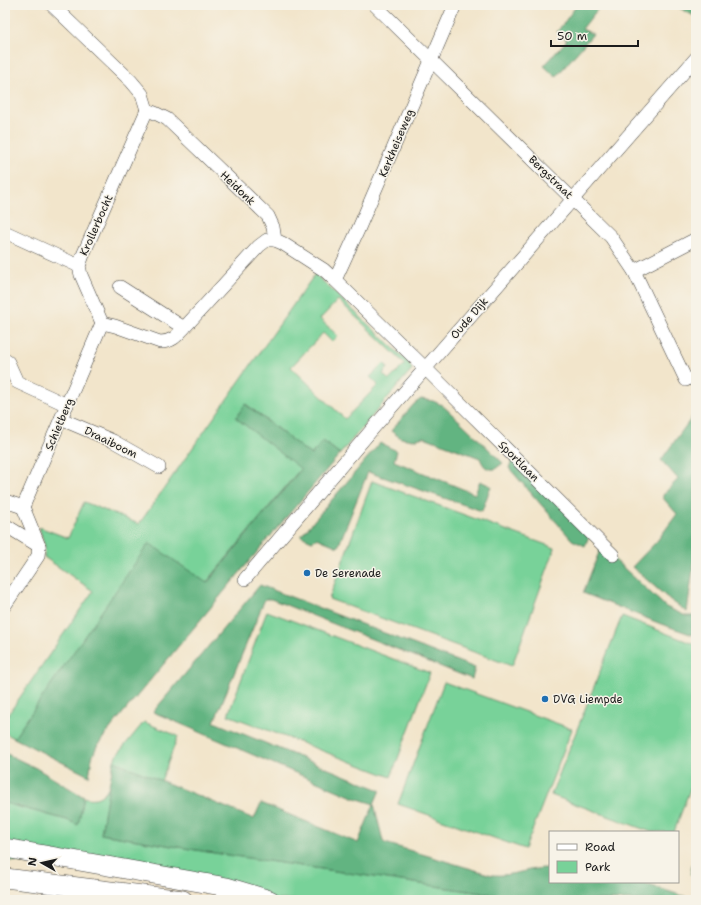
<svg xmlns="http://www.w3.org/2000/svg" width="701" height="905" font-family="'Shantell Sans',sans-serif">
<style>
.green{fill:#78d299;stroke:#4a775a;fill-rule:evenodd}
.forest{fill:#62b481;stroke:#3f684e}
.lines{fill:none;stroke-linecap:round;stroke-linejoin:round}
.minor-casing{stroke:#3c3a36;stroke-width:14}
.highway-casing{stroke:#3c3a36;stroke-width:20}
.minor{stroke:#fff;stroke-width:13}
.highway{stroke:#fff;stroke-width:19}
.poi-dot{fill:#1f6fb2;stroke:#f7f3e8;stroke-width:1.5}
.labels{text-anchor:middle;stroke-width:3;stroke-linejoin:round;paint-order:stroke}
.street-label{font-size:11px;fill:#1c1c1c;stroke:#f7f3e8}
.poi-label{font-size:11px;fill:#1c1c1c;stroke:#f7f3e8;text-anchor:start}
</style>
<rect width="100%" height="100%" fill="#f7f3e8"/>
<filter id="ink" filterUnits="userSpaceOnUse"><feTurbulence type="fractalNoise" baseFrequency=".025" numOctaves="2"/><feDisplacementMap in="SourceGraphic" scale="8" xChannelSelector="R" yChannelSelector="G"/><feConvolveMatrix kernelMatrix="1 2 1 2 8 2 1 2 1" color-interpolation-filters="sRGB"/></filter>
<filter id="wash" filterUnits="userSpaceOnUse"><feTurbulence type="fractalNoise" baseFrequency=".012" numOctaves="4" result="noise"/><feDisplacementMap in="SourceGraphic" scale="16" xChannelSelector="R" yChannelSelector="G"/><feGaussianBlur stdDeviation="0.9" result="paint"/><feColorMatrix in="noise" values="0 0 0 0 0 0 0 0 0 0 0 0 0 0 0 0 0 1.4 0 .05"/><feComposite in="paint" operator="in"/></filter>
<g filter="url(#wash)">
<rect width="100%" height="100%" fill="#f2e5cb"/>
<!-- green -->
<g class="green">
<path d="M 315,274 L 408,362 L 412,369 L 340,454 L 323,441 L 311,455 L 246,404 L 236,418 L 301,468 L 206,583 L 149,544 L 14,738 L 5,733 L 5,719 L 93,591 L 44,557 L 45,547 L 39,527 L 68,538 L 84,502 L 139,524 ZM 338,300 L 405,364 L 389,380 L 383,374 L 388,368 L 384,363 L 370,377 L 378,385 L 345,419 L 291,367 L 323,333 L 332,342 L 338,336 L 320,319 Z"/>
<path d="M 372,481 L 555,548 L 512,666 L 329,599 Z"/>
<path d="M 267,611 L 430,673 L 391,777 L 228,715 Z"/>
<path d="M 622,616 L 696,645 L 696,773 L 674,832 L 651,832 L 551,795 Z"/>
<path d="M 444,682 L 572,729 L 525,849 L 398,804 Z"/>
<path d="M 144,722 L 178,736 L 161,781 L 114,761 L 116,756 Z"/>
<path d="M 109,785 L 101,834 L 208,852 L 528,900 L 272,900 L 5,846 L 5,803 L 67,820 L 78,824 L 84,797 C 96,801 105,796 109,785 Z"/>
<path d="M 696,847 L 696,876 L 690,874 Z"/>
<path d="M 5,853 L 94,872 L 5,860 Z"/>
</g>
<!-- forest -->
<g class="forest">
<path d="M 577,5 L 601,5 L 582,29 L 593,34 L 556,77 L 544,66 L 567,40 L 557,32 Z"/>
<path d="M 674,5 L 696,5 L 696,17 Z"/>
<path d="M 421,399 L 433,401 L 442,405 L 464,425 L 503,463 L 495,469 C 486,470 483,466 480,458 L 424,437 L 413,440 L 401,438 L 391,431 L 414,404 Z"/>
<path d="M 245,404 L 311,455 L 323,441 L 340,454 L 262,546 L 113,725 L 97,746 L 92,758 L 89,776 L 14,738 L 149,543 L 207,583 L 301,469 L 236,418 Z"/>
<path d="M 695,413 L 696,547 L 687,612 L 669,599 L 632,567 L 657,541 L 677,514 L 663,498 L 663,495 L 678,479 L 661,460 Z"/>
<path d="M 380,443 L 397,451 L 394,461 L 475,494 L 480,481 L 491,486 L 482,511 L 368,472 L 338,547 L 317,538 L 312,541 L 301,536 Z"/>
<path d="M 513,457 L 589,536 L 585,546 L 572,540 L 509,468 Z"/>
<path d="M 601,547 L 666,607 L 686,616 L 696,616 L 696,636 L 661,624 L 583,593 Z"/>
<path d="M 260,585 L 475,668 L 472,679 L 271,599 L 265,599 L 214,722 L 380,790 L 374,804 L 383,841 L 385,843 L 492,875 C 512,877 530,867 550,868 L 550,882 L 639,882 L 696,900 L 528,900 L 208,852 L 101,834 L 109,785 L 114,761 L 254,819 L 261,803 L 358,843 L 374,804 L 355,798 L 272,763 L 153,712 Z"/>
<path d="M 5,753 L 36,768 L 84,797 L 78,825 L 67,820 L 5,803 Z"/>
</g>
</g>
<g filter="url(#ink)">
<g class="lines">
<!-- minor casing -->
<g class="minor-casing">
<g id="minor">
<path d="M 52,5 L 131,81 L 142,94 L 147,110 L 155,113 L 167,119 L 268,216 L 273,227 L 275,240 L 282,243 L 324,270 L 335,280 L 425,368 L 613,555"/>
<path d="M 375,5 L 611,237 L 634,271 L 686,380"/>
<path d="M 147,110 L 83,255 L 79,266 L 81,275 L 102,323 L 115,326 L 160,342 C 172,342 177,336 184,328 L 259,246 L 267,240 L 275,240"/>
<path d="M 5,232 L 79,266"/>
<path d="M 634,271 L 696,239"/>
<path d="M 335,280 L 358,230 L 455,5"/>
<path d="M 120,287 L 184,328"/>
<path d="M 5,360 L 8,362 L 17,382 L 67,405"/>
<path d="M 61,419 L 113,441 L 159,467"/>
<path d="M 5,501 L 23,507 L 102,323"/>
<path d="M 5,525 L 39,546"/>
<path d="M 245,579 L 375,426 L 696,58"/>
<path d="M 5,605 L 38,556 L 39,546 L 23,507"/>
</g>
</g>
<!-- highway casing -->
<g class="highway-casing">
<g id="highway">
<path d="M 5,848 L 227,887 L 270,900"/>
<path d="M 5,878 L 183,900"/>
</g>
</g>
<!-- minor -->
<use href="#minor" class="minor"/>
<!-- highway -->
<use href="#highway" class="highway"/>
</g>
</g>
<!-- markers -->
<g class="poi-dot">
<circle cx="307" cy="573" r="4"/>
<circle cx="545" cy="699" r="4"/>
</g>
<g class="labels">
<!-- street labels -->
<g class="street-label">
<text transform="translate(396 143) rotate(-67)" y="4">Kerkheiseweg</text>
<text transform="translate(551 177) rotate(44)" y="4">Bergstraat</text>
<text transform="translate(238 188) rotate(44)" y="4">Heidonk</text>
<text transform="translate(96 225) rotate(-66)" y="4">Krollerbocht</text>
<text transform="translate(469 318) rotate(-49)" y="4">Oude Dijk</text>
<text transform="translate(59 424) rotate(-67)" y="4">Schietberg</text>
<text transform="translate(111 442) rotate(26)" y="4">Draaiboom</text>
<text transform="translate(519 461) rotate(45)" y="4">Sportlaan</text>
</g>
<!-- poi labels -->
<g class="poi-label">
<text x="315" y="577">De Serenade</text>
<text x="553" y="703">DVG Liempde</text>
</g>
</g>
<!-- margin -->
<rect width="701" height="905" fill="none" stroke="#f7f3e8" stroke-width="20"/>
<!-- legend -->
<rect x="549" y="831" width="130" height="52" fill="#f7f3e8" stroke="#9f9d96"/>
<rect x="557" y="844" width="20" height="6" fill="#ffffff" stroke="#9f9d96"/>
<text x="585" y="851" font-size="12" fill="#1c1c1c">Road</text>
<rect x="557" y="861" width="20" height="12" fill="#78d299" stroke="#9f9d96"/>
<text x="585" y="871" font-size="12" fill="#1c1c1c">Park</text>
<!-- north arrow -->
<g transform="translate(42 863) rotate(278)" stroke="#f7f3e8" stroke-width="3" paint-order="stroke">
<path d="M0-3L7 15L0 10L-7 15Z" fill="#1c1c1c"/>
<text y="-6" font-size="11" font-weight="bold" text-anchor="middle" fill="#1c1c1c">N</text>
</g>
<!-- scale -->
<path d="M551 40v6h87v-6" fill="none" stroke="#1c1c1c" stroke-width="2"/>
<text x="557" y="40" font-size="12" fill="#1c1c1c" stroke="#f7f3e8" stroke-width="3" paint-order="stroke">50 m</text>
</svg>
